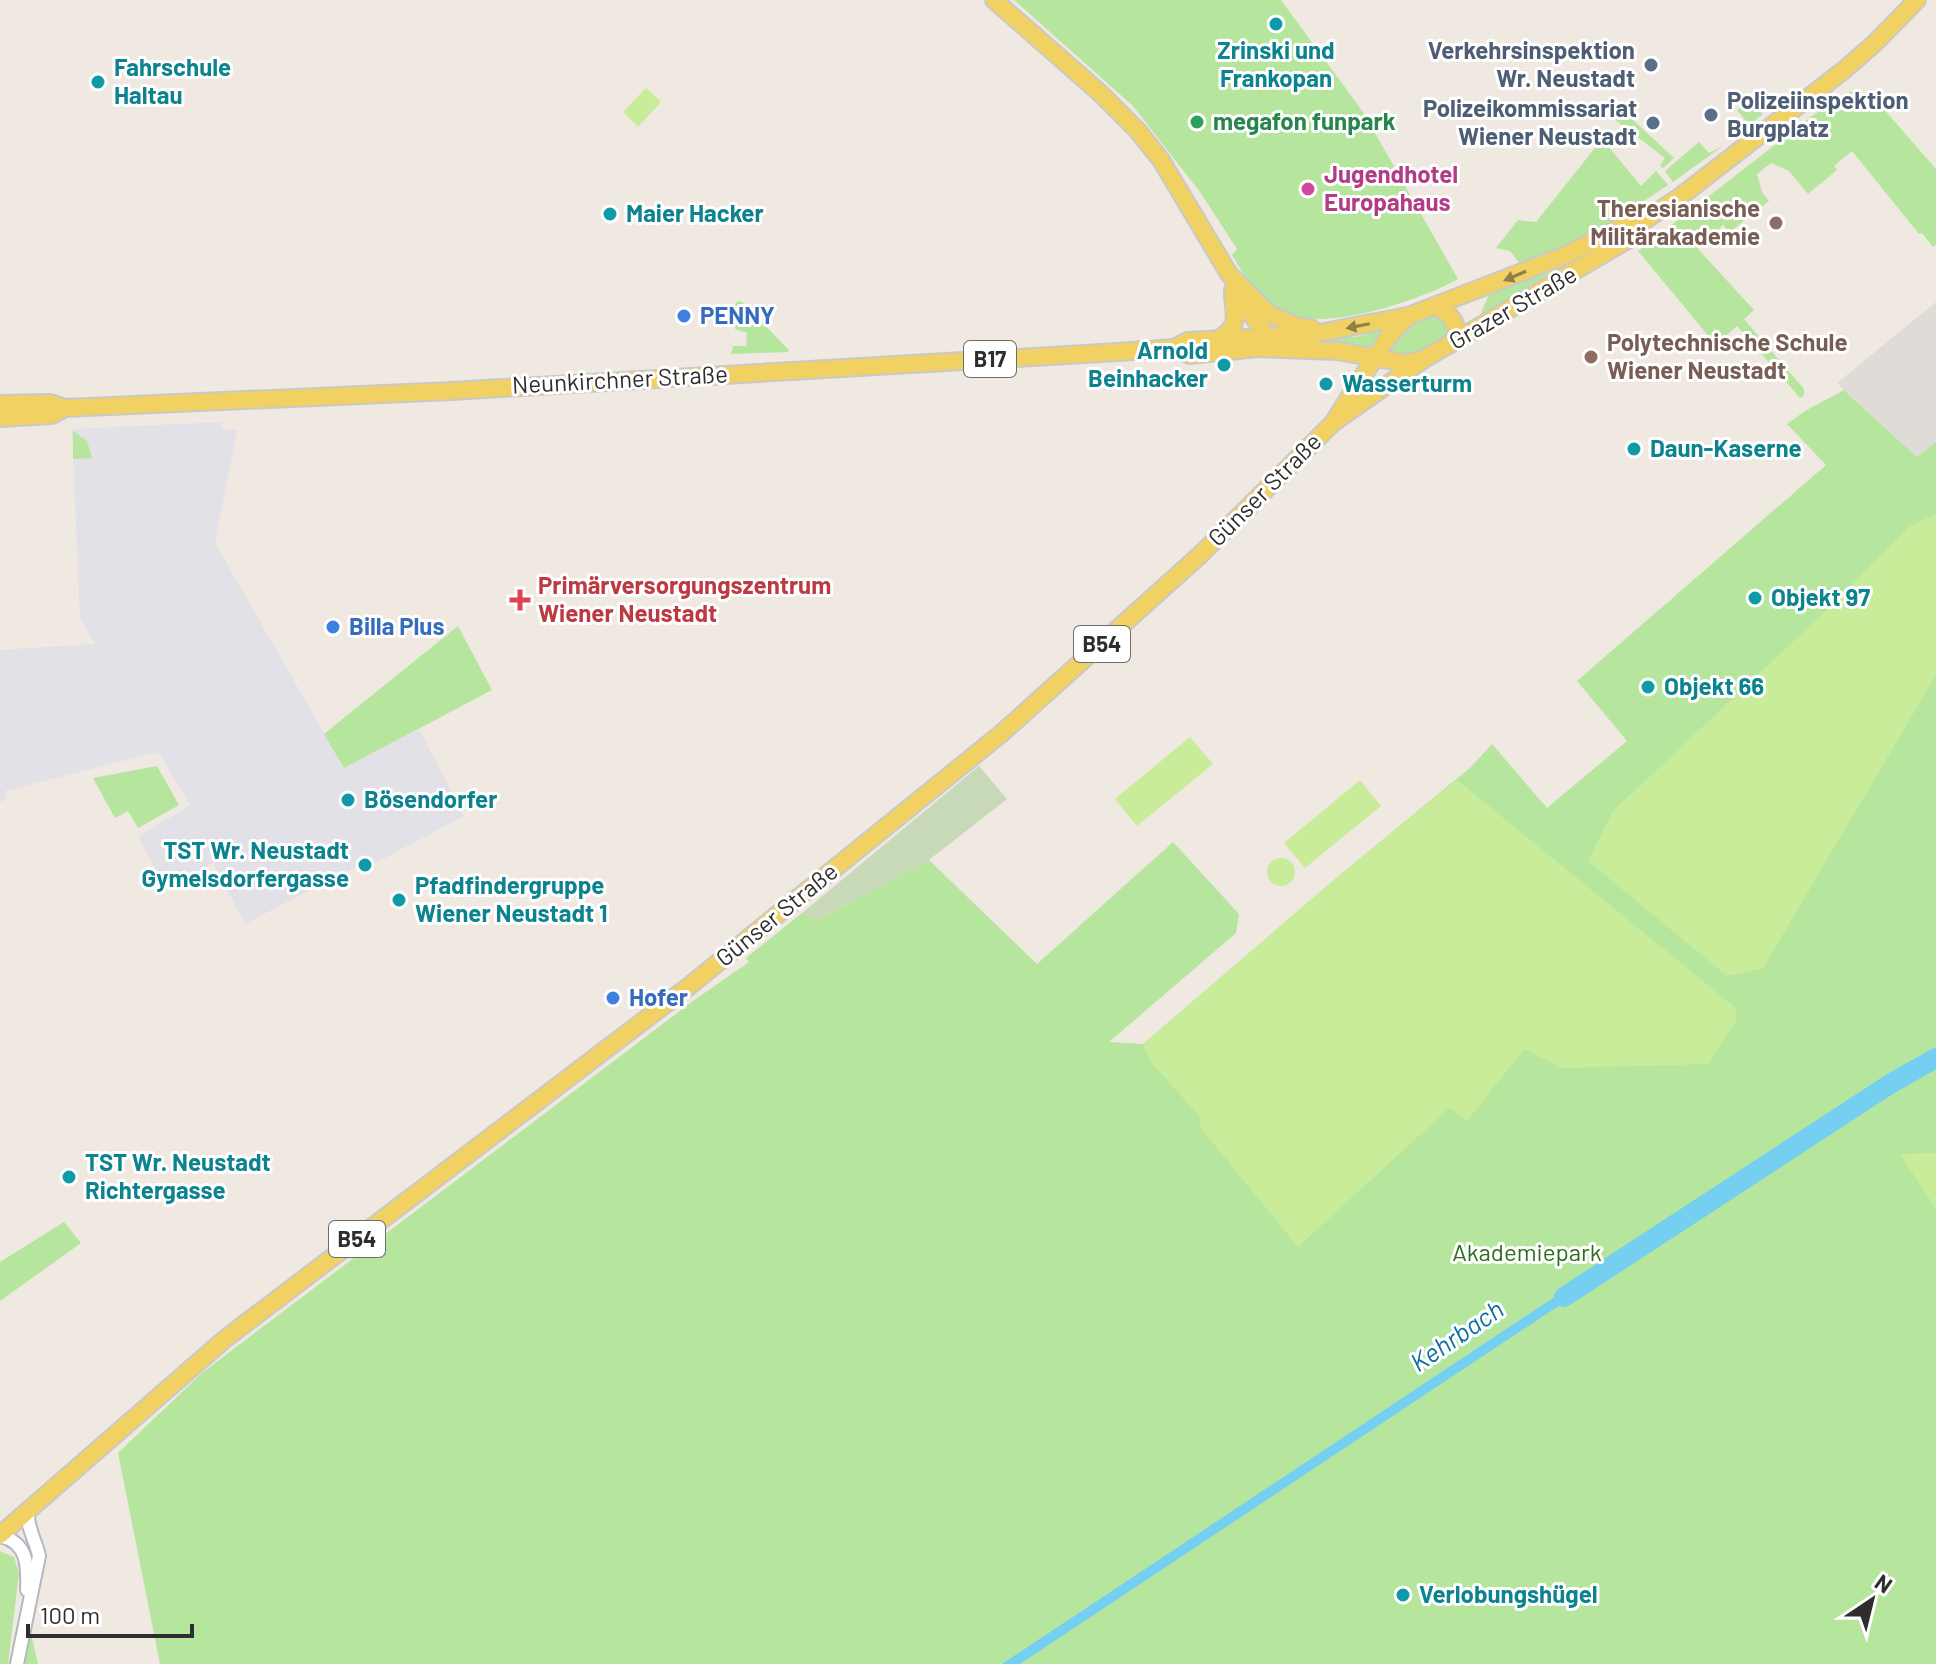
<svg xmlns="http://www.w3.org/2000/svg" width="1936" height="1664" font-family="Barlow,sans-serif">
<style>
.industrial{fill:#e3e1e8}
.green{fill:#b6e59e}
.cemetery{fill:#c8d9b8}
.pitch{fill:#c9ec9a}
.plaza{fill:#dfdcd8}
.water{fill:#75cff0}
.lines{fill:none;stroke-linecap:round;stroke-linejoin:round}
.river{stroke:#75cff0;stroke-width:20}
.minor-casing{stroke:#b4b7c1;stroke-width:16}
.major-casing{stroke:#c9c9c9;stroke-width:20}
.minor{stroke:#fff;stroke-width:12}
.major{stroke:#f2d163;stroke-width:16}
.oneway{fill:#908048}
.culture-dot{fill:#0f9aa8;stroke:#fff;stroke-width:3}
.service-dot{fill:#5c6f8a;stroke:#fff;stroke-width:3}
.leisure-dot{fill:#2e9e5b;stroke:#fff;stroke-width:3}
.hotel-dot{fill:#d1479c;stroke:#fff;stroke-width:3}
.education-dot{fill:#8d6e63;stroke:#fff;stroke-width:3}
.shop-dot{fill:#3f7fe0;stroke:#fff;stroke-width:3}
.health-dot{fill:#e0444e;stroke:#fff;stroke-width:3}
.labels{text-anchor:middle;stroke-width:6;stroke-linejoin:round;paint-order:stroke}
.shield{fill:#fff;stroke:#6d6d6d;stroke-width:2}
.shield-label{font-size:22px;font-weight:bold;fill:#2e2e2e}
.culture-label{font-size:24px;font-weight:bold;fill:#0d838f;stroke:#fff;text-anchor:start}
.service-label{font-size:24px;font-weight:bold;fill:#4e5e75;stroke:#fff;text-anchor:end}
.leisure-label{font-size:24px;font-weight:bold;fill:#27864d;stroke:#fff;text-anchor:start}
.hotel-label{font-size:24px;font-weight:bold;fill:#b23c85;stroke:#fff;text-anchor:start}
.education-label{font-size:24px;font-weight:bold;fill:#785e54;stroke:#fff;text-anchor:end}
.street-label{font-size:24px;fill:#2e2e2e;stroke:#fff}
.shop-label{font-size:24px;font-weight:bold;fill:#366cbe;stroke:#fff;text-anchor:start}
.health-label{font-size:24px;font-weight:bold;fill:#be3a42;stroke:#fff;text-anchor:start}
.park-label{font-size:24px;fill:#2c6e1b;stroke:#fff}
.water-label{font-size:26px;font-style:italic;fill:#0d6fa3;stroke:#fff}
</style>
<rect width="100%" height="100%" fill="#efe9e1"/>
<!-- industrial -->
<path class="industrial" d="M 222,422 L 222,428 L 237,431 L 215,543 L 344,768 L 419,729 L 464,816 L 362,870 L 359,865 L 245,924 L 213,863 L 166,888 L 138,837 L 190,805 L 158,752 L 5,791 L 6,800 L 0,802 L 0,650 L 95,644 L 80,619 L 72,429 Z"/>
<!-- green -->
<g class="green">
<path d="M 1014,0 L 1281,0 L 1363,112 L 1458,279 C 1420,301 1312,337 1273,309 C 1256,297 1243,273 1232,255 L 1237,249 L 1200,192 L 1133,106 Z"/>
<path d="M 1856,90 L 1875,99 L 1936,169 L 1936,245 L 1933,247 L 1922,233 L 1919,234 L 1852,151 L 1834,166 L 1837,170 L 1808,194 L 1789,171 L 1771,163 L 1757,174 L 1762,192 L 1769,201 L 1730,232 L 1723,225 L 1698,249 L 1754,310 L 1744,319 L 1804,389 L 1804,395 L 1800,398 L 1737,326 L 1716,345 L 1638,251 L 1838,96 Z"/>
<path d="M 1752,98 L 1756,98 L 1764,109 L 1761,112 L 1762,115 L 1736,135 L 1748,123 L 1737,110 Z"/>
<path d="M 1620,108 L 1674,158 L 1663,168 L 1660,166 L 1665,158 L 1614,119 Z"/>
<path d="M 1606,134 L 1607,145 L 1641,186 L 1656,171 L 1668,185 L 1605,227 L 1521,265 L 1510,251 L 1496,248 L 1518,220 L 1536,222 Z"/>
<path d="M 1699,142 L 1709,153 L 1723,146 L 1673,182 L 1665,171 Z"/>
<path d="M 1608,241 L 1609,243 L 1479,318 L 1489,294 Z"/>
<path d="M 741,301 L 789,350 L 788,352 L 731,354 L 733,346 L 746,346 L 747,333 L 735,329 L 737,312 L 734,309 L 736,302 Z"/>
<path d="M 1436,306 L 1458,335 L 1424,359 L 1376,359 L 1388,337 Z"/>
<path d="M 1383,330 L 1374,351 L 1285,341 L 1355,337 Z"/>
<path d="M 1844,390 L 1917,457 L 1936,442 L 1936,1664 L 160,1664 L 118,1453 L 202,1373 L 693,1001 L 749,962 L 746,958 L 802,913 L 816,921 L 929,860 L 1037,964 L 1173,842 L 1239,914 L 1236,933 L 1109,1042 L 1143,1044 L 1335,879 L 1471,767 L 1492,744 L 1547,808 L 1627,741 L 1577,681 L 1826,465 L 1787,424 L 1805,411 Z"/>
<path d="M 73,431 L 87,441 L 92,458 L 73,459 Z"/>
<path d="M 458,626 L 492,690 L 344,768 L 324,734 Z"/>
<path d="M 157,766 L 179,805 L 138,828 L 128,811 L 115,818 L 93,778 Z"/>
<path d="M 64,1222 L 81,1243 L 0,1301 L 0,1262 Z"/>
<path d="M 0,1551 L 14,1557 L 19,1573 L 8,1664 L 0,1664 Z"/>
<path d="M 26,1612 L 38,1664 L 17,1664 Z"/>
</g>
<!-- cemetery -->
<path class="cemetery" d="M 979,766 L 1007,799 L 929,860 L 816,921 L 802,913 Z"/>
<!-- pitch -->
<g class="pitch">
<path d="M 646,88 L 661,102 L 638,127 L 623,112 Z"/>
<path d="M 1936,514 L 1936,675 L 1763,968 L 1727,976 L 1588,861 L 1613,811 L 1831,606 L 1910,526 Z"/>
<path d="M 1190,737 L 1213,764 L 1137,826 L 1115,799 Z"/>
<path d="M 1360,780 L 1381,806 L 1305,868 L 1284,843 Z"/>
<path d="M 1457,780 L 1736,1008 L 1736,1021 L 1708,1064 L 1563,1068 L 1524,1049 L 1467,1121 L 1449,1108 L 1298,1247 L 1199,1126 L 1201,1118 L 1150,1061 L 1143,1044 L 1335,879 Z"/>
<circle cx="1281" cy="872" r="14"/>
<path d="M 1936,1153 L 1936,1209 L 1900,1154 Z"/>
</g>
<!-- plaza -->
<path class="plaza" d="M 1936,302 L 1936,442 L 1917,457 L 1837,383 Z"/>
<!-- water -->
<path class="water" d="M 1592,1272 L 1578,1293 L 1020,1664 L 1002,1664 Z"/>
<g class="lines">
<!-- river -->
<path class="river" d="M 1564,1297 L 1890,1084 L 1936,1058"/>
<!-- minor casing -->
<g class="minor-casing">
<g id="minor">
<path d="M 0,1536 C 28,1542 28,1566 27,1590"/>
<path d="M 17,1664 L 39,1556 C 36,1541 26,1526 28,1511"/>
</g>
</g>
<!-- major casing -->
<g class="major-casing">
<g id="major">
<path d="M 994,0 L 1100,93 L 1138,131 L 1161,160 L 1229,274 L 1269,314 L 1296,326 L 1311,328"/>
<path d="M 1233,290 L 1272,342"/>
<path d="M 1436,306 C 1450,314 1455,319 1458,335 L 1449,345"/>
<path d="M 1220,338 C 1241,325 1234,315 1233,295"/>
<path d="M 1174,348 L 1189,355 L 1258,348 L 1337,351 L 1405,363 L 1419,360"/>
<path d="M 0,404 L 50,403 L 65,408 L 452,391 L 1118,352 L 1174,348 L 1188,341 L 1308,335 L 1408,316 L 1566,255 L 1621,227 L 1638,225"/>
<path d="M 0,418 L 52,415 L 65,408"/>
<path d="M 1337,420 L 1424,359 L 1629,239 L 1638,225 L 1681,196 L 1844,70 L 1875,43 L 1917,0"/>
<path d="M 0,1535 L 225,1339 L 688,987 L 1002,733 L 1200,555 L 1333,423 L 1388,337 L 1408,316"/>
</g>
</g>
<!-- minor -->
<use href="#minor" class="minor"/>
<!-- major -->
<use href="#major" class="major"/>
</g>
<!-- one-way arrows -->
<defs><path id="oneway-solid" d="M-6-.8H1V-3.2L6.5 0L1 3.2V.8H-6Z" transform="scale(2)"/></defs>
<g class="oneway">
<use href="#oneway-solid" transform="translate(1515 276) rotate(157)"/>
<use href="#oneway-solid" transform="translate(1358 326) rotate(169)"/>
</g>
<!-- markers -->
<g class="culture-dot">
<circle cx="1276" cy="24" r="8"/>
<circle cx="98" cy="82" r="8"/>
<circle cx="610" cy="214" r="8"/>
<circle cx="1224" cy="365" r="8"/>
<circle cx="1326" cy="384" r="8"/>
<circle cx="1634" cy="449" r="8"/>
<circle cx="1755" cy="598" r="8"/>
<circle cx="1648" cy="687" r="8"/>
<circle cx="348" cy="800" r="8"/>
<circle cx="365" cy="865" r="8"/>
<circle cx="399" cy="900" r="8"/>
<circle cx="69" cy="1177" r="8"/>
<circle cx="1403" cy="1595" r="8"/>
</g>
<g class="service-dot">
<circle cx="1651" cy="65" r="8"/>
<circle cx="1711" cy="115" r="8"/>
<circle cx="1653" cy="123" r="8"/>
</g>
<circle class="leisure-dot" cx="1197" cy="122" r="8"/>
<circle class="hotel-dot" cx="1308" cy="189" r="8"/>
<g class="education-dot">
<circle cx="1776" cy="223" r="8"/>
<circle cx="1591" cy="357" r="8"/>
</g>
<g class="shop-dot">
<circle cx="684" cy="316" r="8"/>
<circle cx="333" cy="627" r="8"/>
<circle cx="613" cy="998" r="8"/>
</g>
<path class="health-dot" d="M516 588h8v8h8v8h-8v8h-8v-8h-8v-8h8z"/>
<g class="labels">
<!-- shield labels -->
<g class="shield">
<rect x="964" y="341" width="52" height="36" rx="6"/>
<rect x="1074" y="626" width="56" height="36" rx="6"/>
<rect x="329" y="1221" width="56" height="36" rx="6"/>
</g>
<g class="shield-label">
<text x="990" y="367">B17</text>
<text x="1102" y="652">B54</text>
<text x="357" y="1247">B54</text>
</g>
<!-- culture labels -->
<g class="culture-label">
<text x="1276" y="59" text-anchor="middle">Zrinski und<tspan x="1276" dy="28">Frankopan</tspan></text>
<text x="114" y="76">Fahrschule<tspan x="114" dy="28">Haltau</tspan></text>
<text x="626" y="222">Maier Hacker</text>
<text x="1208" y="359" text-anchor="end">Arnold<tspan x="1208" dy="28">Beinhacker</tspan></text>
<text x="1342" y="392">Wasserturm</text>
<text x="1650" y="457">Daun-Kaserne</text>
<text x="1771" y="606">Objekt 97</text>
<text x="1664" y="695">Objekt 66</text>
<text x="364" y="808">Bösendorfer</text>
<text x="349" y="859" text-anchor="end">TST Wr. Neustadt<tspan x="349" dy="28">Gymelsdorfergasse</tspan></text>
<text x="415" y="894">Pfadfindergruppe<tspan x="415" dy="28">Wiener Neustadt 1</tspan></text>
<text x="85" y="1171">TST Wr. Neustadt<tspan x="85" dy="28">Richtergasse</tspan></text>
<text x="1419" y="1603">Verlobungshügel</text>
</g>
<!-- service labels -->
<g class="service-label">
<text x="1635" y="59">Verkehrsinspektion<tspan x="1635" dy="28">Wr. Neustadt</tspan></text>
<text x="1727" y="109" text-anchor="start">Polizeiinspektion<tspan x="1727" dy="28">Burgplatz</tspan></text>
<text x="1637" y="117">Polizeikommissariat<tspan x="1637" dy="28">Wiener Neustadt</tspan></text>
</g>
<!-- leisure labels -->
<g class="leisure-label">
<text x="1213" y="130">megafon funpark</text>
</g>
<!-- hotel labels -->
<g class="hotel-label">
<text x="1324" y="183">Jugendhotel<tspan x="1324" dy="28">Europahaus</tspan></text>
</g>
<!-- education labels -->
<g class="education-label">
<text x="1760" y="217">Theresianische<tspan x="1760" dy="28">Militärakademie</tspan></text>
<text x="1607" y="351" text-anchor="start">Polytechnische Schule<tspan x="1607" dy="28">Wiener Neustadt</tspan></text>
</g>
<!-- street labels -->
<g class="street-label">
<text transform="translate(1513 308) rotate(-30)" y="8">Grazer Straße</text>
<text transform="translate(620 380) rotate(-3)" y="8">Neunkirchner Straße</text>
<text transform="translate(1265 490) rotate(-45)" y="8">Günser Straße</text>
<text transform="translate(777 915) rotate(-39)" y="8">Günser Straße</text>
</g>
<!-- shop labels -->
<g class="shop-label">
<text x="700" y="324">PENNY</text>
<text x="349" y="635">Billa Plus</text>
<text x="629" y="1006">Hofer</text>
</g>
<!-- health labels -->
<g class="health-label">
<text x="538" y="594">Primärversorgungszentrum<tspan x="538" dy="28">Wiener Neustadt</tspan></text>
</g>
<!-- park labels -->
<g class="park-label">
<text x="1527" y="1261">Akademiepark</text>
</g>
<!-- water labels -->
<g class="water-label">
<text transform="translate(1457 1336) rotate(-34)" y="9">Kehrbach</text>
</g>
</g>
<!-- north arrow -->
<g transform="translate(1872 1600) rotate(35)" stroke="#ffffff" stroke-width="6" paint-order="stroke">
<path d="M0-6L14 30L0 20L-14 30Z" fill="#2e2e2e"/>
<text y="-12" font-size="22" font-weight="bold" text-anchor="middle" fill="#2e2e2e">N</text>
</g>
<!-- scale -->
<path d="M28 1624v12h164v-12" fill="none" stroke="#2e2e2e" stroke-width="4"/>
<text x="40" y="1624" font-size="24" fill="#2e2e2e" stroke="#ffffff" stroke-width="6" paint-order="stroke">100 m</text>
</svg>
